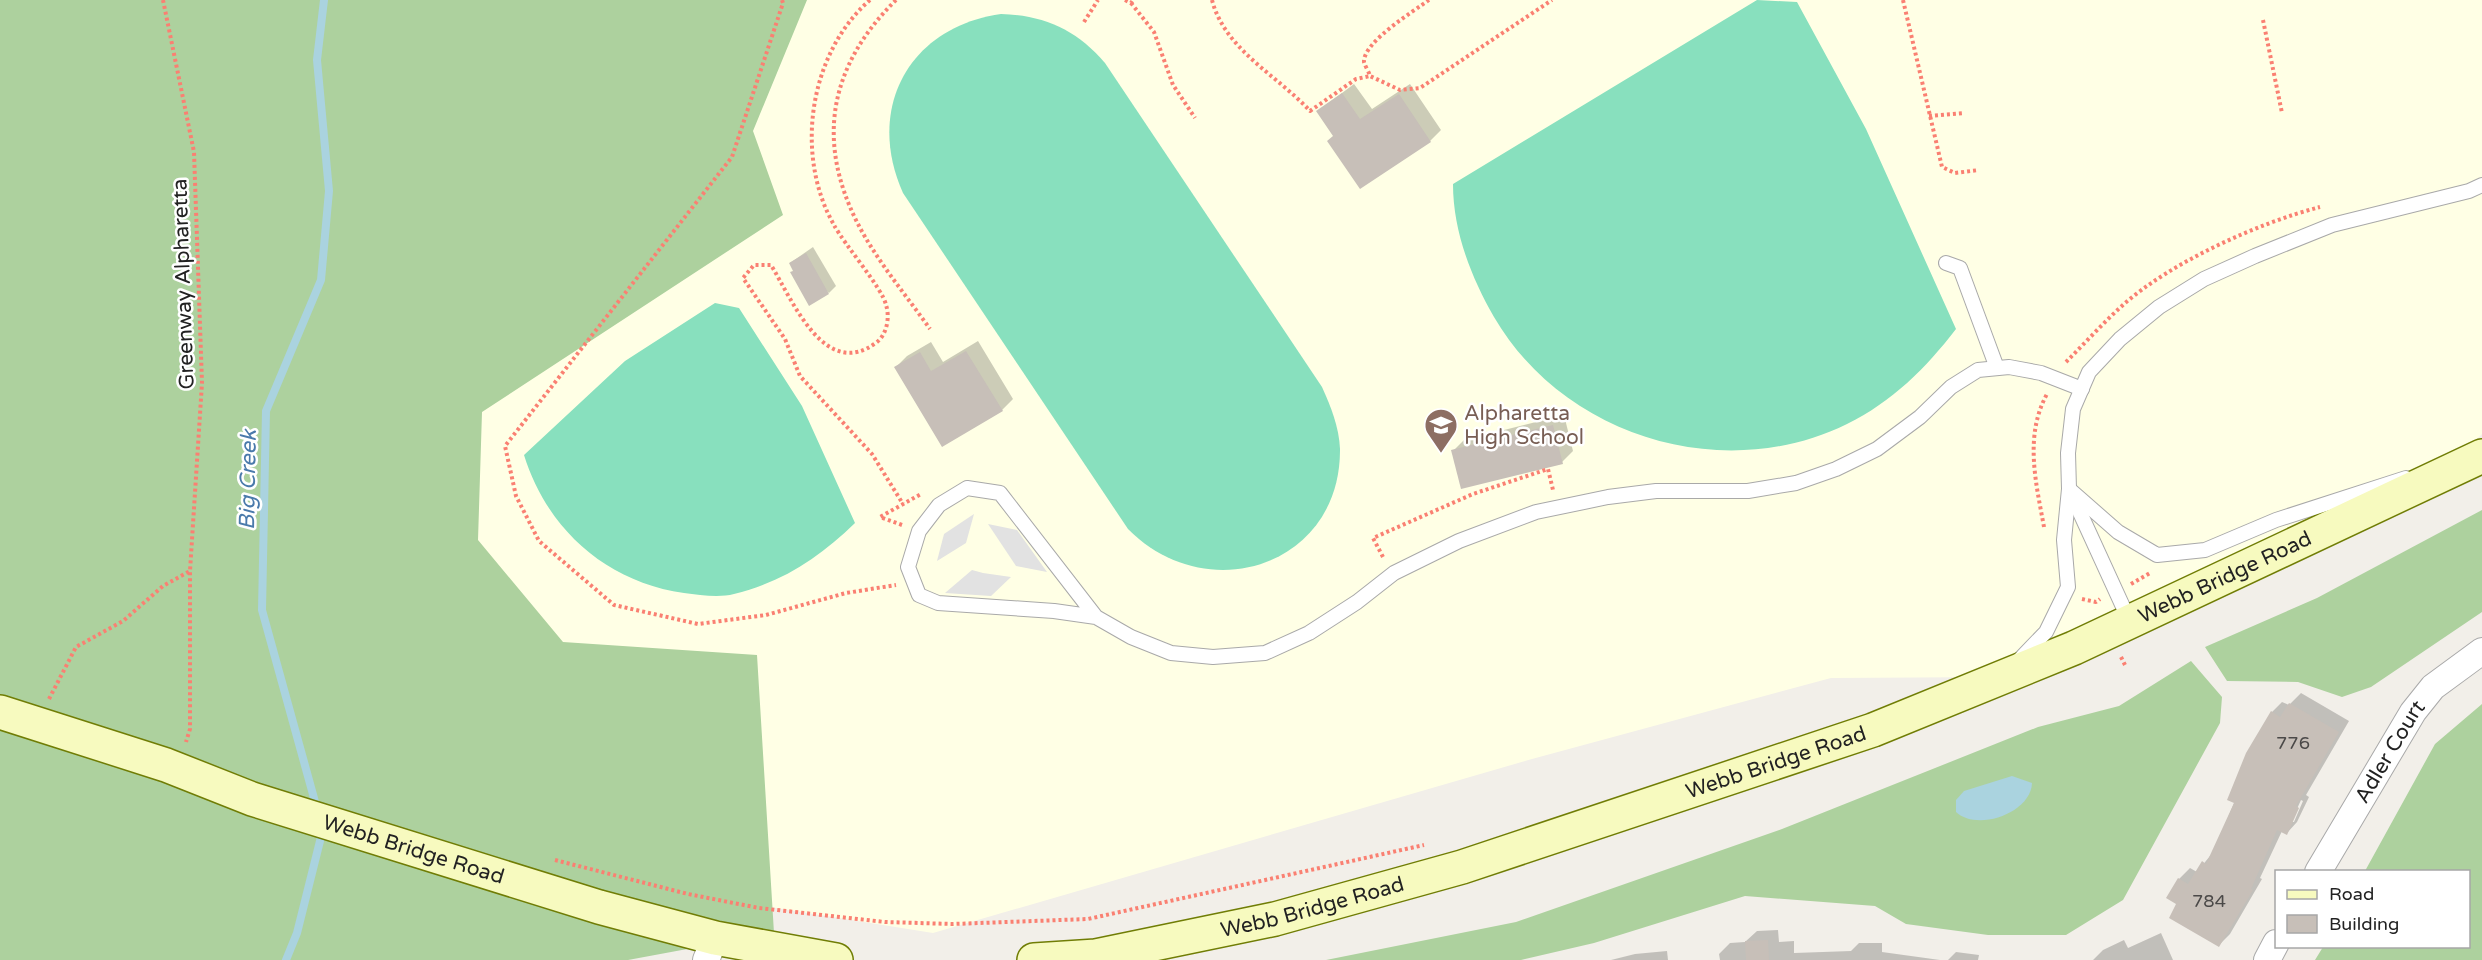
<svg xmlns="http://www.w3.org/2000/svg" width="2482" height="960" font-family="'Varela Round',sans-serif">
<style>
.education{fill:#ffffe5}
.forest{fill:#add19e}
.pitch{fill:#88e0be}
.parking{fill:#e2e2e2}
.water{fill:#aad3df}
.shadow{fill:#0003;fill-rule:evenodd}
.lines{fill:none;stroke-linecap:round;stroke-linejoin:round}
.stream{stroke:#aad3df;stroke-width:8}
.building{fill:#c7bfb8}
.lane-casing{stroke:#a9a9a9;stroke-width:16}
.street-casing{stroke:#a9a9a9;stroke-width:28}
.secondary-casing{stroke:#707d05;stroke-width:36}
.path{stroke:#fa8072;stroke-width:4;stroke-dasharray:3 3;stroke-linecap:butt}
.lane{stroke:#fff;stroke-width:14}
.street{stroke:#fff;stroke-width:26}
.secondary{stroke:#f7fabf;stroke-width:33}
.labels{text-anchor:middle;stroke-width:5;stroke-linejoin:round;paint-order:stroke}
.number-label{font-size:18px;fill:#4b4948}
.street-label{font-size:21px;fill:#222;stroke:#fff}
.education-label{font-size:21px;fill:#785e54;stroke:#fff;text-anchor:start}
.water-label{font-size:22px;font-style:italic;fill:#4a7aab;stroke:#fff}
</style>
<rect width="100%" height="100%" fill="#f2efe9"/>
<!-- education -->
<path class="education" d="M 686,0 L 2482,0 L 2482,434 L 2443,474 L 2002,677 L 1831,678 L 1532,759 L 933,933 L 438,854 L 422,503 Z"/>
<!-- forest -->
<g class="forest">
<path d="M 0,0 L 807,0 L 753,131 L 783,215 L 482,412 L 478,540 L 563,642 L 757,655 L 774,933 L 628,960 L 0,960 Z"/>
<path d="M 2482,510 L 2482,612 L 2371,687 L 2342,697 L 2298,682 L 2227,681 L 2205,647 L 2317,598 Z"/>
<path d="M 2191,661 L 2222,697 L 2220,723 L 2123,900 L 2066,935 L 1988,935 L 1906,924 L 1875,906 L 1745,896 L 1594,943 L 1521,960 L 1326,960 L 1516,922 L 1782,829 L 2038,727 L 2119,706 Z"/>
<path d="M 2482,704 L 2482,960 L 2315,960 L 2323,947 L 2468,946 L 2468,872 L 2365,871 L 2435,744 Z"/>
</g>
<!-- pitch -->
<g class="pitch">
<path d="M 1757,0 L 1797,2 L 1866,129 L 1956,329 C 1926,368 1892,402 1847,424 C 1723,485 1564,437 1494,317 C 1471,277 1453,231 1453,184 Z"/>
<path d="M 1001,14 C 1044,15 1077,30 1105,63 L 1322,387 C 1331,407 1339,427 1340,449 C 1341,566 1207,609 1128,529 L 903,193 C 865,108 909,27 1001,14 Z"/>
<path d="M 715,303 L 739,308 L 802,406 L 855,523 C 820,557 783,582 734,594 C 719,598 700,595 684,593 C 606,582 547,529 524,455 L 625,361 Z"/>
</g>
<!-- parking -->
<g class="parking">
<path d="M 974,514 L 966,543 L 937,561 L 944,534 Z"/>
<path d="M 988,524 L 1017,530 L 1047,572 L 1016,566 Z"/>
<path d="M 972,570 L 983,573 L 1011,577 L 991,596 L 945,593 Z"/>
</g>
<!-- water -->
<path class="water" d="M 2012,776 L 2032,783 C 2031,813 1977,832 1956,812 L 1956,800 L 1964,791 Z"/>
<!-- shadow -->
<g class="shadow">
<path d="M 1354,84 L 1372,109 L 1410,84 L 1441,130 L 1430,141 L 1335,135 L 1318,111 Z"/>
<path d="M 813,247 L 836,286 L 829,293 L 790,263 Z"/>
<path d="M 978,341 L 1013,399 L 1002,410 L 896,367 L 907,356 L 931,342 L 943,362 Z"/>
<path d="M 1564,415 L 1573,451 L 1562,462 L 1453,451 L 1464,440 Z"/>
<path d="M 2301,693 L 2349,721 L 2306,795 L 2309,797 L 2297,822 L 2287,833 L 2282,831 L 2260,878 L 2262,879 L 2230,934 L 2219,945 L 2178,904 L 2179,879 L 2190,868 L 2197,872 L 2214,851 L 2272,712 L 2282,702 L 2289,705 ZM 2301,800 L 2303,801 L 2294,822 L 2291,822 Z"/>
<path d="M 1778,930 L 1779,942 L 1794,941 L 1794,953 L 1851,951 L 1859,943 L 1882,943 L 1882,952 L 1940,960 L 1720,960 L 1719,954 L 1730,943 L 1745,942 L 1757,931 Z"/>
<path d="M 2161,933 L 2173,960 L 2093,960 L 2103,950 L 2124,940 L 2128,948 Z"/>
<path d="M 1667,951 L 1668,960 L 1611,960 L 1635,954 Z"/>
<path d="M 1956,952 L 1979,955 L 1978,960 L 1948,960 Z"/>
</g>
<g class="lines">
<!-- stream -->
<g class="stream">
<path d="M 317,809 L 262,610 L 266,411 L 321,280 L 329,191 L 317,60 L 324,0"/>
<path d="M 286,960 L 297,933 L 323,829"/>
</g>
</g>
<!-- building -->
<g class="building">
<path d="M 1342,93 L 1360,119 L 1399,94 L 1431,142 L 1360,189 L 1327,141 L 1333,136 L 1316,111 Z"/>
<path d="M 806,253 L 829,294 L 809,306 L 790,272 L 793,271 L 789,263 Z"/>
<path d="M 966,351 L 1003,411 L 942,447 L 894,367 L 920,352 L 931,371 Z"/>
<path d="M 1553,425 L 1563,464 L 1461,489 L 1451,450 Z"/>
<path d="M 2289,703 L 2339,732 L 2296,806 L 2299,808 L 2287,835 L 2277,830 L 2251,889 L 2253,890 L 2219,947 L 2169,918 L 2176,904 L 2166,898 L 2178,878 L 2188,884 L 2202,861 L 2206,864 L 2234,803 L 2227,800 L 2246,753 L 2271,711 L 2280,717 Z"/>
<path d="M 1768,940 L 1769,960 L 1746,960 L 1745,941 Z"/>
</g>
<g class="lines">
<!-- lane casing -->
<g class="lane-casing">
<g id="lane">
<path d="M 1946,263 L 1960,268 L 1997,368"/>
<path d="M 2069,489 L 2118,532 L 2157,555 L 2205,550 L 2276,520 L 2406,478"/>
<path d="M 2071,493 L 2130,622"/>
<path d="M 1096,617 L 1054,611 L 938,603 L 919,595 L 908,567 L 919,531 L 939,505 L 967,488 L 1000,493 L 1096,617 L 1131,637 L 1171,653 L 1213,657 L 1265,653 L 1309,633 L 1357,602 L 1394,573 L 1459,541 L 1536,512 L 1608,497 L 1656,491 L 1748,491 L 1796,483 L 1836,469 L 1877,449 L 1920,417 L 1951,387 L 1978,370 L 2009,367 L 2041,373 L 2082,389"/>
<path d="M 2019,660 L 2046,632 L 2068,587 L 2064,540 L 2069,489 L 2068,453 L 2073,409 L 2089,372 L 2120,339 L 2159,307 L 2204,279 L 2255,256 L 2332,225 L 2469,191 L 2482,185"/>
</g>
</g>
<!-- street casing -->
<g class="street-casing">
<g id="street">
<path id="s1" d="M 2318,872 L 2413,712 L 2433,687 L 2482,651"/>
<path d="M 706,960 L 715,938"/>
<path d="M 2267,960 L 2276,943"/>
</g>
</g>
<!-- secondary casing -->
<g class="secondary-casing">
<g id="secondary">
<path id="s2" d="M 0,712 L 166,765 L 252,799 L 599,907 L 715,938 L 836,960"/>
<path id="s3" d="M 1034,960 L 1096,956 L 1275,919 L 1462,867 L 1873,730 L 2074,648 L 2482,456"/>
</g>
</g>
<!-- path -->
<g class="path">
<path d="M 163,0 L 194,152 L 202,383 L 190,571 L 190,729 L 186,742"/>
<path d="M 782,0 L 783,3 L 732,157 L 505,446 L 516,496 L 539,541 L 614,605 L 698,624 L 766,615 L 846,593 L 896,585"/>
<path d="M 870,0 C 809,53 794,155 834,225 C 844,244 883,289 886,305 C 890,317 887,334 877,342 C 825,382 793,301 771,265 L 754,265 L 743,278 L 785,339 L 800,376 L 872,454 L 903,504"/>
<path d="M 896,0 C 830,65 815,140 858,224 C 877,261 906,295 930,329"/>
<path d="M 1125,0 L 1131,3 L 1133,0"/>
<path d="M 1212,0 C 1225,50 1277,75 1310,111 L 1356,79 L 1370,76"/>
<path d="M 1429,0 C 1414,11 1363,42 1364,62 C 1365,66 1369,72 1370,76 L 1400,90 L 1420,88 L 1552,0"/>
<path d="M 1903,0 L 1942,167 L 1955,173 L 1979,170"/>
<path d="M 1131,3 L 1154,32 L 1173,85 L 1195,118"/>
<path d="M 2263,20 L 2282,113"/>
<path d="M 1084,22 L 1098,0"/>
<path d="M 1929,116 L 1964,113"/>
<path d="M 2066,362 C 2085,343 2104,322 2124,304 C 2172,262 2258,223 2320,207"/>
<path d="M 902,525 L 880,517 L 921,494"/>
<path d="M 2044,527 C 2036,483 2024,436 2047,394"/>
<path d="M 1383,557 L 1373,538 L 1473,494 L 1548,469 L 1553,490"/>
<path d="M 2131,584 L 2150,573"/>
<path d="M 2082,599 L 2096,602 L 2100,599"/>
<path d="M 2121,657 L 2125,665"/>
<path d="M 49,699 L 76,647 L 123,621 L 163,586 L 190,571"/>
<path d="M 555,860 L 688,894 L 759,908 L 885,922 L 953,924 L 1088,919 L 1424,845"/>
</g>
<!-- lane -->
<use href="#lane" class="lane"/>
<!-- street -->
<use href="#street" class="street"/>
<!-- secondary -->
<use href="#secondary" class="secondary"/>
</g>
<!-- icons -->
<defs>
<g id="school-pin" transform="scale(1.725)"><path d="M0 17L-7.5 6A9.5 9.5 0 1 1 7.5 6Z" fill="#8d6e63" stroke="#fff"/><path d="M0-5L7-2L0 1L-7-2ZM-4 1L0 2.5L4 1V4Q0 6-4 4Z" fill="#fff"/></g>
</defs>
<g fill-rule="evenodd">
<use href="#school-pin" x="1441" y="425"/>
</g>
<g class="labels">
<!-- number labels -->
<g class="number-label">
<text x="2293" y="749">776</text>
<text x="2209" y="907">784</text>
</g>
<!-- street labels -->
<g class="street-label">
<text transform="translate(183 284) rotate(-92)" y="7">Greenway Alpharetta</text>
<text dy="7" stroke="none"><textPath href="#s3" startOffset="1256">Webb Bridge Road</textPath></text>
<text dy="7" stroke="none"><textPath href="#s1" startOffset="140">Adler Court</textPath></text>
<text dy="7" stroke="none"><textPath href="#s3" startOffset="770">Webb Bridge Road</textPath></text>
<text dy="7" stroke="none"><textPath href="#s2" startOffset="436">Webb Bridge Road</textPath></text>
<text dy="7" stroke="none"><textPath href="#s3" startOffset="284">Webb Bridge Road</textPath></text>
</g>
<!-- education labels -->
<g class="education-label">
<text x="1464" y="420">Alpharetta<tspan x="1464" dy="24">High School</tspan></text>
</g>
<!-- water labels -->
<g class="water-label">
<text transform="translate(247 480) rotate(-89)" y="8">Big Creek</text>
</g>
</g>
<!-- legend -->
<rect x="2275" y="870" width="195" height="78" fill="#ffffff" stroke="#a7a7a7" stroke-width="1.5"/>
<rect x="2287" y="890" width="30" height="9" fill="#f7fabf" stroke="#a7a7a7" stroke-width="1.5"/>
<text x="2329" y="900" font-size="18" fill="#222222">Road</text>
<rect x="2287" y="915" width="30" height="18" fill="#c7bfb8" stroke="#a7a7a7" stroke-width="1.5"/>
<text x="2329" y="930" font-size="18" fill="#222222">Building</text>
</svg>
